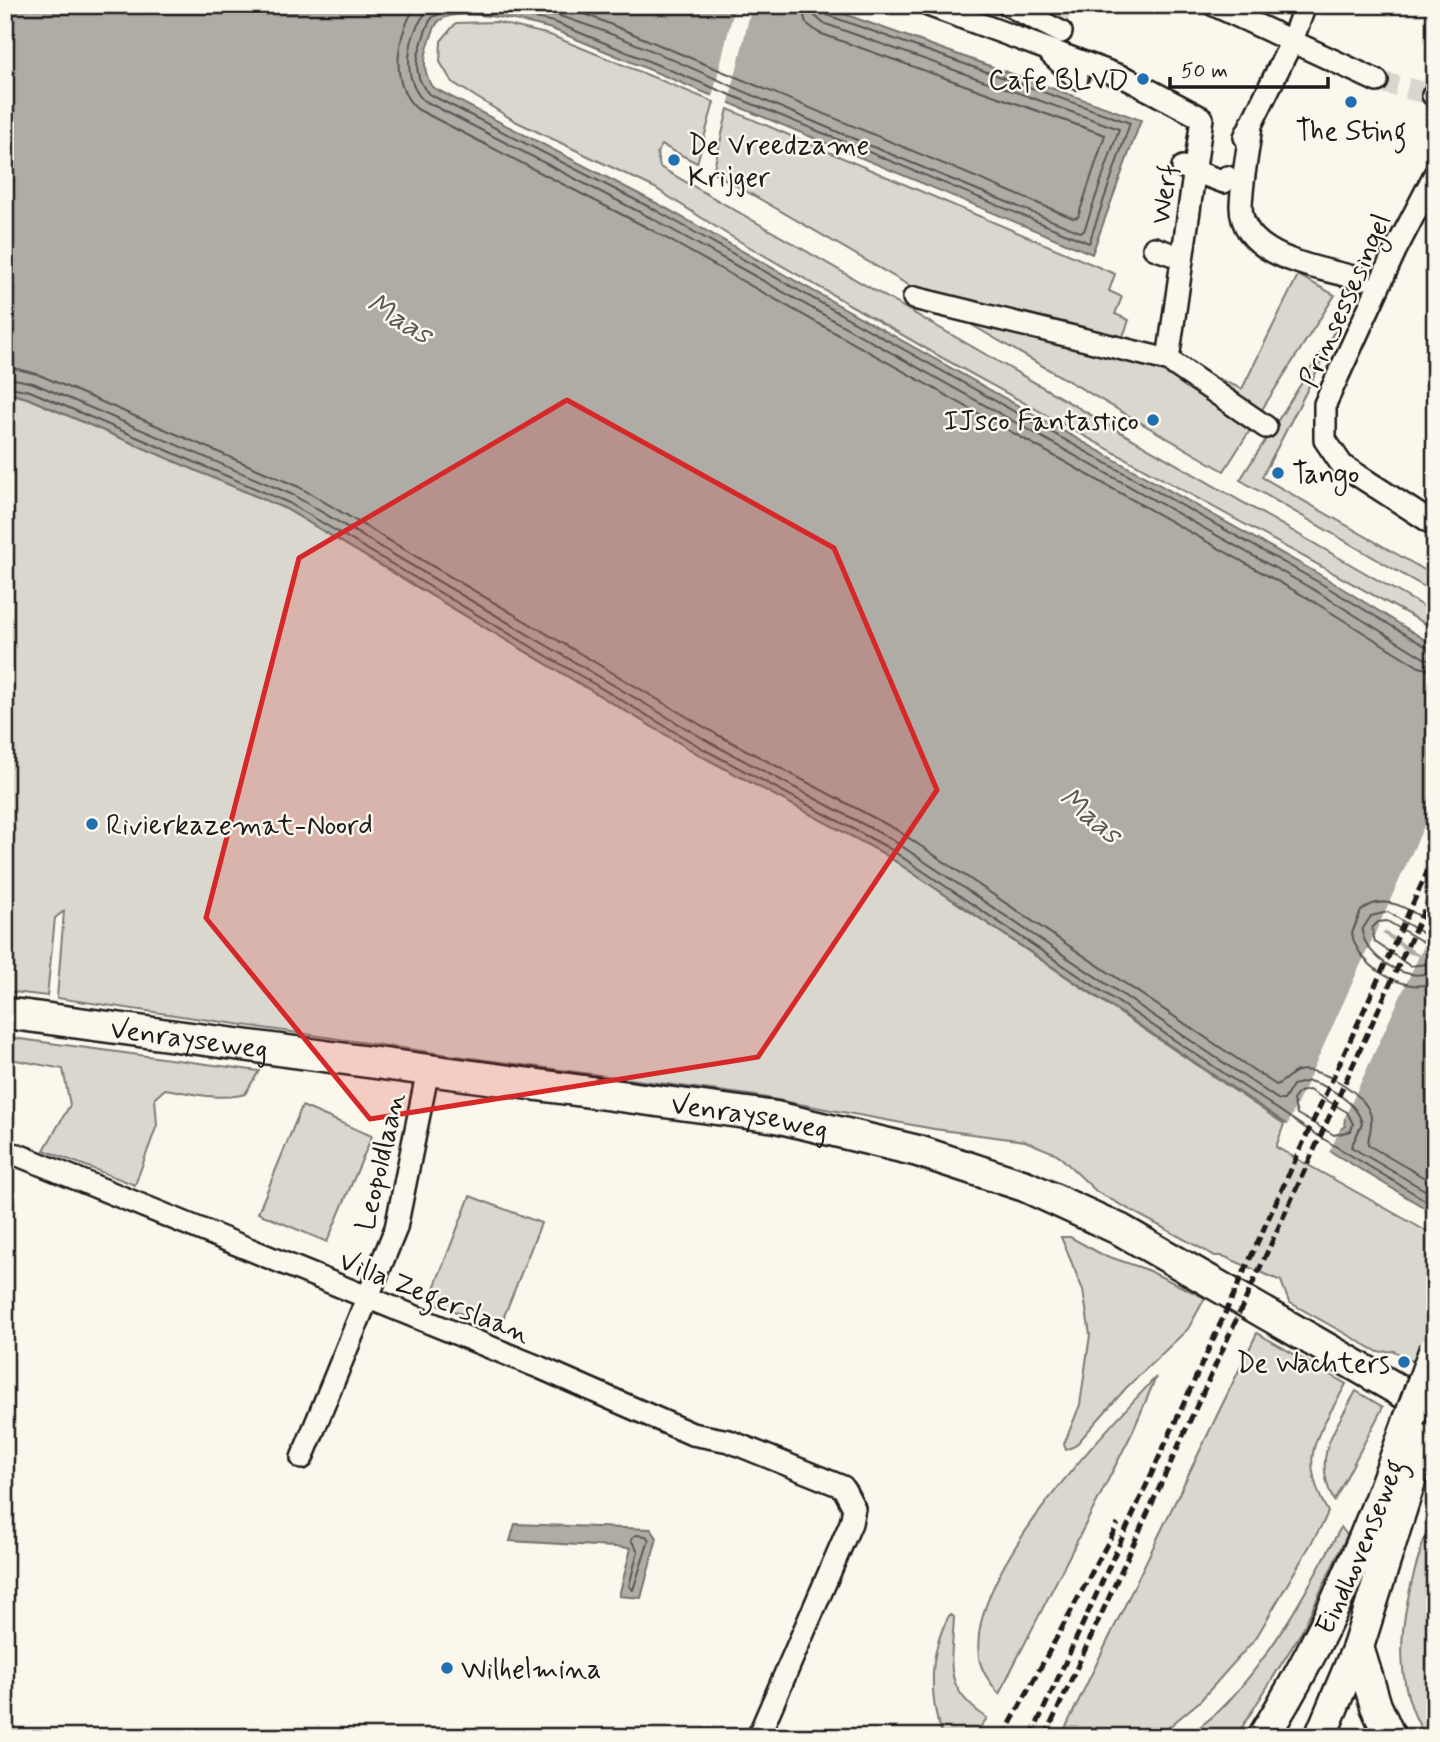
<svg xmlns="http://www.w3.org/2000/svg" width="1440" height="1742" font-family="Mynerve,sans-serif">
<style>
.green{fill:#dad7ce;stroke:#7b7a75;stroke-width:2}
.water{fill:#afaca5;stroke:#74726e;stroke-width:2;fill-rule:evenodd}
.pier{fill:#fbf7ec}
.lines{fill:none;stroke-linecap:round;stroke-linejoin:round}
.shore{stroke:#575653;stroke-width:2}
.street-tunnel{stroke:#dad6cd;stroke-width:21;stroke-dasharray:21 10;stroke-linecap:butt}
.street-casing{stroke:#1c1c1c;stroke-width:26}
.secondary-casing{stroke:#1c1c1c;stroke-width:35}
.street{stroke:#fbf7ec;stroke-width:21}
.secondary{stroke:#fbf7ec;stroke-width:30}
.rail{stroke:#1c1c1c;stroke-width:5;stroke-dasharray:10 5;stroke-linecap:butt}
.secondary-bridge-casing{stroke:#1c1c1c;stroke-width:35;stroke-linecap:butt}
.secondary-bridge{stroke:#fbf7ec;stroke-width:30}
.marked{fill:#d62828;fill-opacity:0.2;stroke:#d62828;stroke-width:5;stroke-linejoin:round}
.poi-dot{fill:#1f6fb2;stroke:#fbf7ec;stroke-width:2.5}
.labels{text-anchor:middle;stroke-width:5;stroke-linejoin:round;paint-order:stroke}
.poi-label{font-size:28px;fill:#1c1c1c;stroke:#fbf7ec;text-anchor:start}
.street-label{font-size:28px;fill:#1c1c1c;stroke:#fbf7ec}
.water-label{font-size:30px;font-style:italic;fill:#575653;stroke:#fbf7ec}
</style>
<rect width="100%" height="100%" fill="#fbf7ec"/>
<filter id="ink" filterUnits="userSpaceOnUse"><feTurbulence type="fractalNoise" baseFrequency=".0143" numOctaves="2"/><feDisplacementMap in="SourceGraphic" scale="14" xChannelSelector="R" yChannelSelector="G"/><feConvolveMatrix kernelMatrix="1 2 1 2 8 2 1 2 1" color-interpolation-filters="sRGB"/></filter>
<g filter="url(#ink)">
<!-- green -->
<g class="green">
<path d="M 496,22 L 550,35 L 714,102 L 697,163 L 662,145 L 657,153 L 660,167 L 1435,613 L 1435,629 L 939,356 L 727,234 L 655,188 L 515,121 L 452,82 L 440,62 L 441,41 L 456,23 Z"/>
<path d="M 728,109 L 1115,274 L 1109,291 L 1122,297 L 1115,314 L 1129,320 L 1121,342 L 912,287 L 713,172 Z"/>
<path d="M 1298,275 L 1335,295 L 1261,411 L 1192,367 L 1242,389 Z"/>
<path d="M 1350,307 L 1262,477 L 1435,576 L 1435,593 L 1240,480 Z"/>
<path d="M 951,313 L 1117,355 L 1184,380 L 1252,427 L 1224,471 Z"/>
<path d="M 5,392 L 27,398 L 286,509 L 703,757 L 883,853 L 1284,1124 L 1276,1147 L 1435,1236 L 1435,1326 L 1421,1366 L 1394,1351 L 1378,1352 L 1289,1302 L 1281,1281 L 1223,1256 L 1215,1256 L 1097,1192 L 1057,1154 L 1025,1141 L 934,1129 L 756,1096 L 471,1058 L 57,998 L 64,911 L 55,918 L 47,996 L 5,991 Z"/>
<path d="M 5,1037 L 259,1071 L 245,1094 C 220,1101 191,1093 165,1089 L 155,1098 L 157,1125 L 135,1185 L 44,1150 L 70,1105 L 63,1069 L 5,1058 Z"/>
<path d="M 302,1106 L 372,1136 L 327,1242 L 258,1213 Z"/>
<path d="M 470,1196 L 541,1223 L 499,1329 L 429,1301 Z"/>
<path d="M 1061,1237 L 1070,1237 L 1101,1254 L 1145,1269 L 1205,1298 L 1188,1329 L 1126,1388 L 1075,1446 L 1066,1450 L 1064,1444 L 1080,1405 L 1090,1335 L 1083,1290 Z"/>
<path d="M 1257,1333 L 1346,1384 C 1318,1436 1296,1455 1328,1512 L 1323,1523 L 1256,1638 L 1200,1701 L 1157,1737 L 1061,1737 Z"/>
<path d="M 1156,1377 L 1133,1431 L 999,1694 C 990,1682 981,1671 979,1657 C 967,1573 1101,1436 1156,1377 Z"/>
<path d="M 1356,1391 L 1383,1407 L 1334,1501 C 1311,1456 1335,1430 1356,1391 Z"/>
<path d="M 1435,1507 L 1435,1737 L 1426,1737 C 1380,1664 1410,1582 1435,1507 Z"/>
<path d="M 1341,1527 L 1347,1535 L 1302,1631 L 1236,1737 L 1187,1737 C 1199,1727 1214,1717 1225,1705 C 1273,1654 1308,1589 1341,1527 Z"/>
<path d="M 950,1614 L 954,1617 C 952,1664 941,1687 987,1718 L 973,1737 L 942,1737 C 929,1697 928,1652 950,1614 Z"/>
</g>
<!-- water -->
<g class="water">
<path d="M 5,5 L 819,5 L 1141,120 L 1092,254 L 552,29 C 529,23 458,5 439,21 C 433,27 431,38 428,46 C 423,62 424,73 432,87 L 660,205 L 1324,577 L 1435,646 L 1435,1214 L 1303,1135 L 883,853 L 703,757 L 286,509 L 27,398 L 5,392 ZM 1308,1097 L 1344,1118 L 1346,1126 L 1340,1129 L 1299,1103 Z"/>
<path d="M 515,1524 L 651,1529 L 657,1538 L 641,1598 L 619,1596 L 631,1548 L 510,1541 Z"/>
</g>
<!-- pier -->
<g class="pier">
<path d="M 735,5 L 752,5 L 728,106 L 712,98 Z"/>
<path d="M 1435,802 L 1435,922 L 1420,955 L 1385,931 L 1382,933 L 1410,954 L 1419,956 L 1342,1123 L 1307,1100 L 1303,1104 L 1342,1125 L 1328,1155 L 1286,1128 Z"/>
</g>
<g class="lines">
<!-- shore -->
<g class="shore">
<path d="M 417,5 C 396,33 389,84 417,109 L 648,228 L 1311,600 L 1419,667 L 1435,671"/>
<path d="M 434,5 C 408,25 399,76 423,100 L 653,219 L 1316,591 L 1424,658 L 1435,660"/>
<path d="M 521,5 C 614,28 701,74 789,111 C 885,153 983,192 1080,232 L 1084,231 L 1119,129 L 823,23 L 814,15 L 812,5"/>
<path d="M 564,5 L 1073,218 L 1078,217 L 1105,135 L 819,33 L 806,23 L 801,5"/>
<path d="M 821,5 L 827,15 L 1130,123 L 1089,243 L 554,22 C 527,16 453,0 432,18 C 426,25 423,40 420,48 C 415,66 416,80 429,94 L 657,211 L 1320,583 L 1435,652"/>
<path d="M 5,366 L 37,374 L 299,487 L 716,734 L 897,830 L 1276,1085 C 1283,1083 1289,1074 1298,1071 C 1320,1066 1363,1092 1370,1113 C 1374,1126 1368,1134 1368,1145 L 1435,1184"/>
<path d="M 5,377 L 33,383 L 293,495 L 711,743 L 891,839 L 1279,1100 L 1284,1100 L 1293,1085 L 1309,1081 C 1329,1086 1358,1103 1362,1124 L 1351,1147 L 1435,1196"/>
<path d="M 5,386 L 30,391 L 289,503 L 707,751 L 887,847 L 1307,1129 L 1435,1206"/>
<path d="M 1387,921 L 1425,943 L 1430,955 L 1427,964 L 1410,966 L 1375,942 L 1372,928 L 1378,922 Z"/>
<path d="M 1435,926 C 1413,912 1385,890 1361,911 L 1352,933 C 1356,965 1405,996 1435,982"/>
<path d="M 1435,941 L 1388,912 L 1371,916 L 1362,930 C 1363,956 1413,989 1435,968"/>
<path d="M 1309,1090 L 1347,1112 L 1353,1124 L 1351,1131 L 1334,1135 L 1297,1114 L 1293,1100 L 1299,1092 Z"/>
<path d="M 635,1535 L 646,1536 L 649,1540 L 633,1590 L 629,1586 L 638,1551 L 631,1540 Z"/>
</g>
<!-- street-tunnel -->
<g class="street-tunnel">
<path d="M 1055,22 L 1064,5"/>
<path d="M 1377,81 L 1433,95"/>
</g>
<!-- street casing -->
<g class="street-casing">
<g id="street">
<path d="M 928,5 L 1128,79 L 1202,118 L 1168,360"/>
<path d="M 1008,5 L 1061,32"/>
<path d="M 1214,5 L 1377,81"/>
<path d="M 1051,54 L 1077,78"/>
<path d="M 1433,95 L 1435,96"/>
<path d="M 1251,125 C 1248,152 1242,179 1241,206 C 1241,259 1323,268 1361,279"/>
<path d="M 1245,137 L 1292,41 L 1305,5"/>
<path d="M 1183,167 L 1224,182 L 1227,177"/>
<path d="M 1435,174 L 1395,251 L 1325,404 L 1325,440 L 1342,465 L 1435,525"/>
<path d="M 1154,248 L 1182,258"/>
<path d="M 914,298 L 1168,360 L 1266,427"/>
<path d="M 5,1153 L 18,1155 L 541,1368 L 692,1434 L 729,1441 L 843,1487 L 854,1508 L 851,1523 L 758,1737"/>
<path d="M 302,1458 L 396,1228 L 428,1070"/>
</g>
</g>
<!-- secondary casing -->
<g class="secondary-casing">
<g id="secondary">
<path id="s1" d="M 5,1013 L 776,1117 L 918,1151 L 1025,1186 L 1121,1230 L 1435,1411"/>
<path d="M 1358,1647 L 1376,1706 L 1390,1737"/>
<path id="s2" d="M 1263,1737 C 1326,1637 1370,1531 1409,1420"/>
<path d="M 1320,1737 L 1358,1647 L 1426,1430"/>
</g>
</g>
<!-- street -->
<use href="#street" class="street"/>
<!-- secondary -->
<use href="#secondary" class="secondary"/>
<!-- rail -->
<g class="rail">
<path d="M 1003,1737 L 1118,1524"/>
<path d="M 1031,1737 L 1435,855"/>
<path d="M 1045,1737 L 1435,886"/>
</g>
<!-- secondary-bridge casing -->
<g class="secondary-bridge-casing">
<path id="secondary-bridge" d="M 1409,1420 L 1435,1349"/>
</g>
<!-- secondary-bridge -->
<use href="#secondary-bridge" class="secondary-bridge"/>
</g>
</g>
<!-- marked area -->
<path class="marked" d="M 567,400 L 834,548 L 937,790 L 758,1057 L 370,1119 L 206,918 L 299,558 Z"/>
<!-- markers -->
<g class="poi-dot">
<circle cx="1143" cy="79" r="7"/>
<circle cx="1351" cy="102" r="7"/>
<circle cx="674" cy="160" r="7"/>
<circle cx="1153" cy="420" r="7"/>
<circle cx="1278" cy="473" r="7"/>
<circle cx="92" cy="824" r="7"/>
<circle cx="1404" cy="1362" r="7"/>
<circle cx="447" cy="1668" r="7"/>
</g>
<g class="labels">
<!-- poi labels -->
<g class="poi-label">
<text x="1129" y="89" text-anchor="end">Cafe BLVD</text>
<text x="1351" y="140" text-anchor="middle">The Sting</text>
<text x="688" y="154">De Vreedzame<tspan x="688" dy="32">Krijger</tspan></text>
<text x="1139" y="430" text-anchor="end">IJsco Fantastico</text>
<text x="1292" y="483">Tango</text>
<text x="106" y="834">Rivierkazemat-Noord</text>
<text x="1390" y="1372" text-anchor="end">De Wachters</text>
<text x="461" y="1678">Wilhelmina</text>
</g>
<!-- street labels -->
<g class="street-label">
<text transform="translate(1163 194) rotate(-82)" y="10">Werf</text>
<text transform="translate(1344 300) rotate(-66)" y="10">Prinsessesingel</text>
<text dy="10" stroke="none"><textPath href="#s1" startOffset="186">Venrayseweg</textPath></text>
<text dy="10" stroke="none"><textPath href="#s1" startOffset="752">Venrayseweg</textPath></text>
<text transform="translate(379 1161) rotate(-77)" y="10">Leopoldlaan</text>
<text transform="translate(435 1296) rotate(22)" y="10">Villa Zegerslaan</text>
<text dy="10" stroke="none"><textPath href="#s2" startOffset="214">Eindhovenseweg</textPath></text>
</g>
<!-- water labels -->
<g class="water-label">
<text transform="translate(400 318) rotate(32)" y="10">Maas</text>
<text transform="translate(1091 815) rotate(40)" y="10">Maas</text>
</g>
</g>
<!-- margin -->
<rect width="1440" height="1742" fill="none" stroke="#fbf7ec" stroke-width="28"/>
<rect x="14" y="14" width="1412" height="1714" fill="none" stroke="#1c1c1c" stroke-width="2.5" filter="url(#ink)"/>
<!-- scale -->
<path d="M1170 77v10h158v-10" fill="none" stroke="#1c1c1c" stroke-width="3.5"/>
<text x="1181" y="77" font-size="21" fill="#1c1c1c" stroke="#fbf7ec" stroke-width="5" paint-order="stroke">50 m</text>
</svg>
